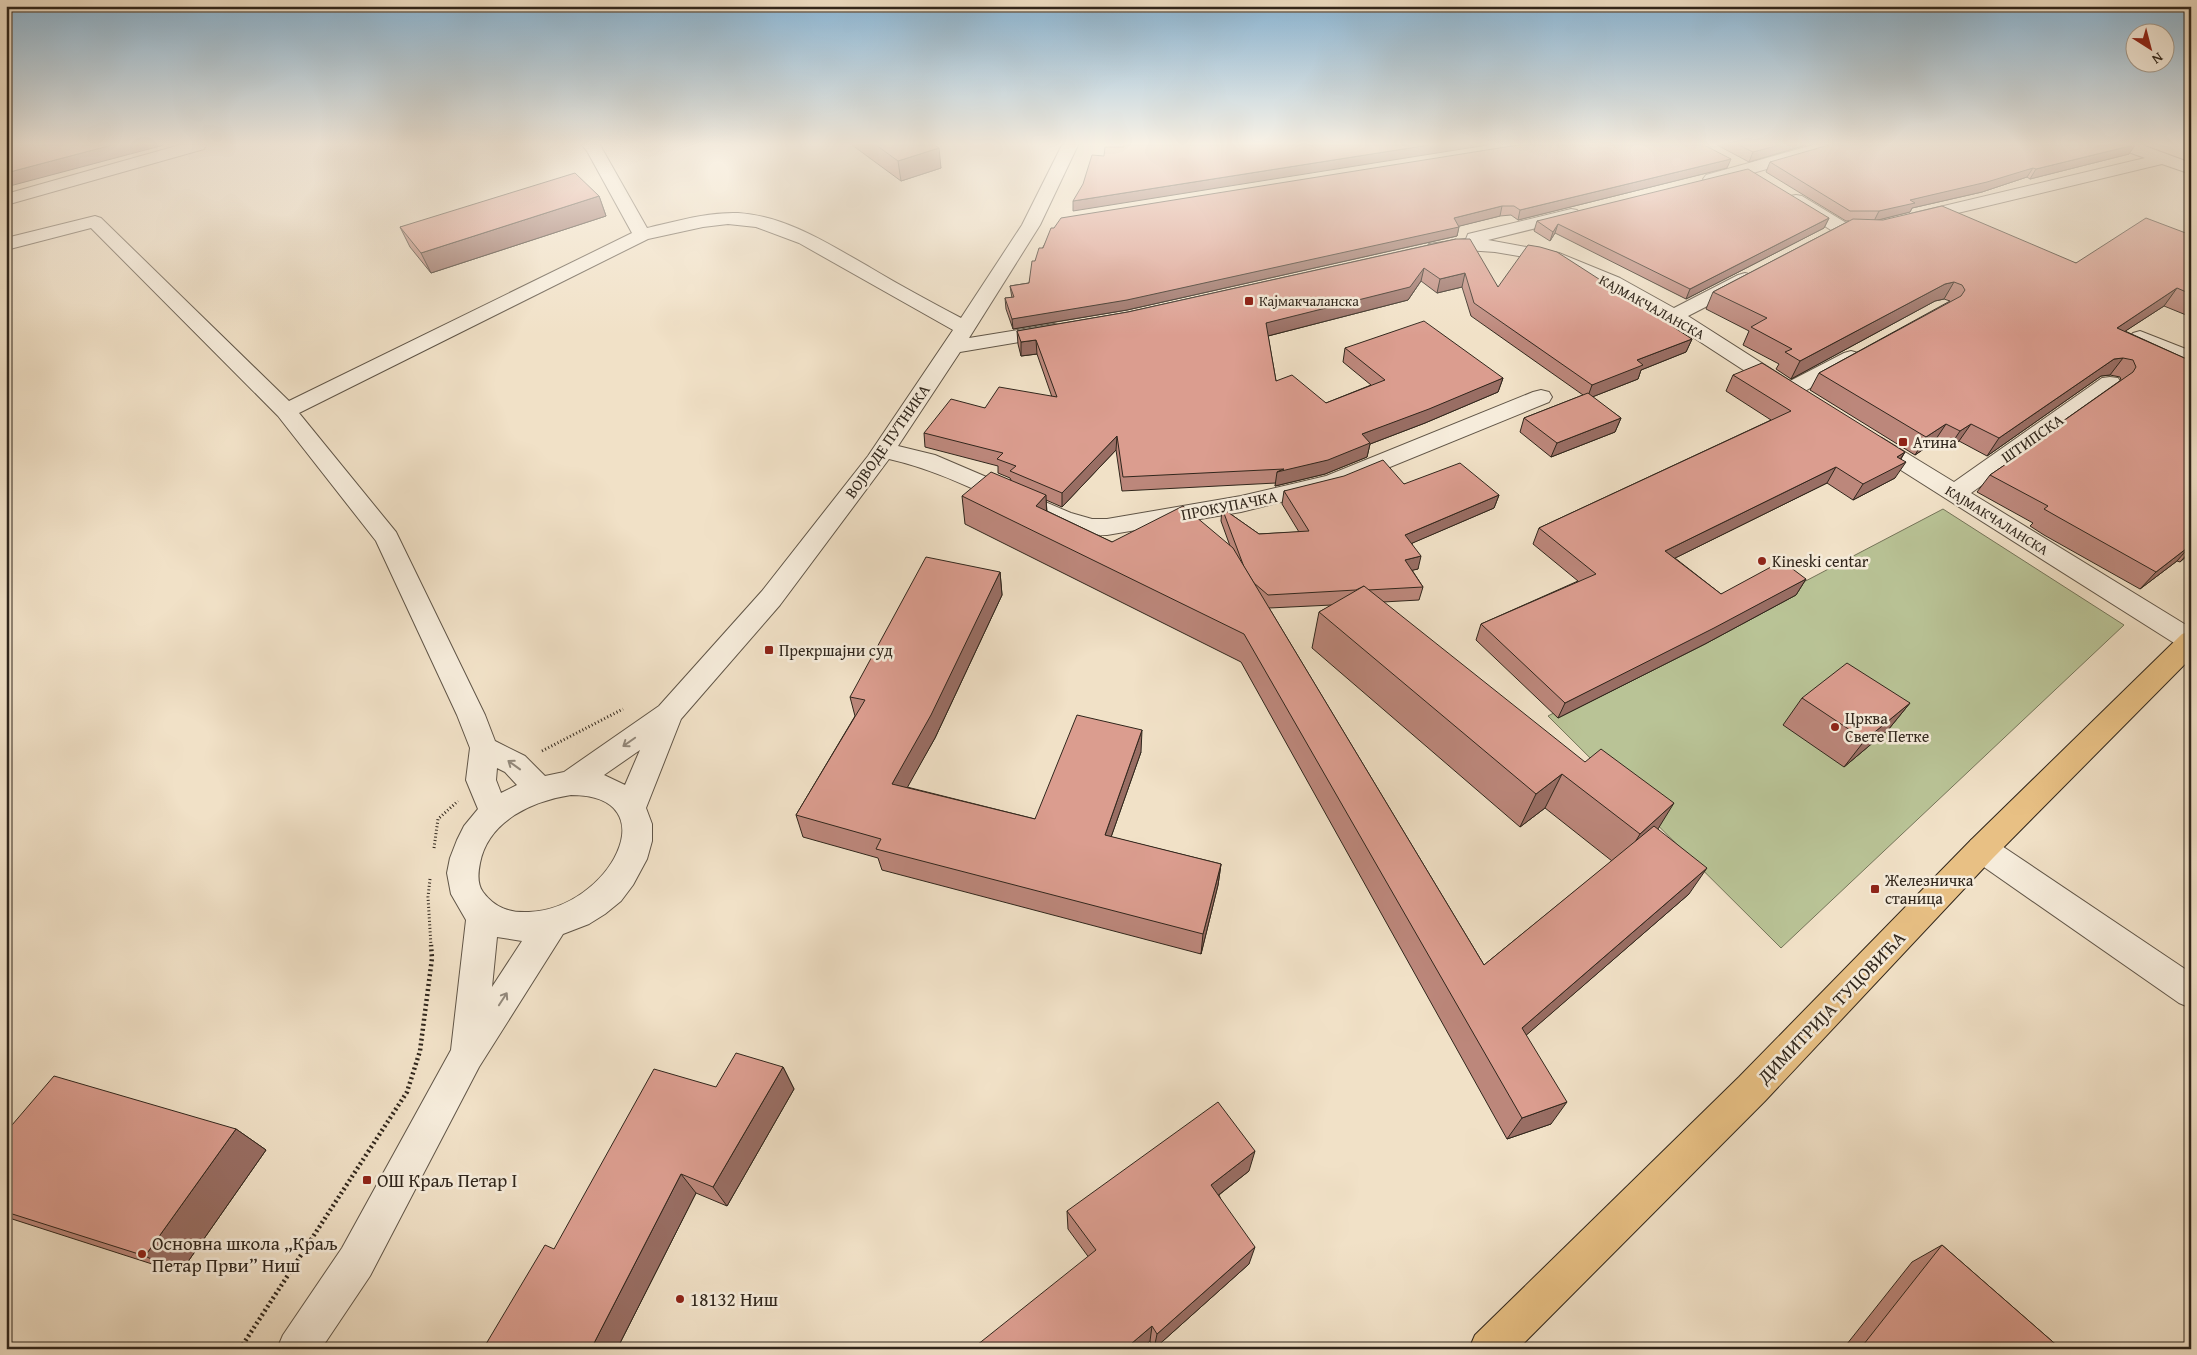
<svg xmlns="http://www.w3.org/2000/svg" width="2197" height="1355" font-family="'Gentium Book Plus',serif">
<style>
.green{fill:#b9c396;stroke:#747459}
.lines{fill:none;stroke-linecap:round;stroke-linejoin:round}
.minor-casing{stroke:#605547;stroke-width:2}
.major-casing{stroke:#30261c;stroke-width:2}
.path-far1{stroke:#30261c;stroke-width:3;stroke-dasharray:1 2.5;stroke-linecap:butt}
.path{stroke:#30261c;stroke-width:4.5;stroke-dasharray:2 3;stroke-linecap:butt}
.minor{fill:#f6ecdb;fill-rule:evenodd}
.major{fill:#e8c084;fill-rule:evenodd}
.wall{fill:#bc877b;stroke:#30261c;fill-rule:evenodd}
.shaded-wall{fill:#996e64;stroke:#30261c}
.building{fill:#db9d8f;stroke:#30261c}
.oneway{stroke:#93897c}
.poi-dot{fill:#8f2418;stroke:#f6ecdb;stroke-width:2}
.labels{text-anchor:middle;stroke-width:5;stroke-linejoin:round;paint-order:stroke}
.far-poi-label{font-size:14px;fill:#30261c;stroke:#f6ecdb;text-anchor:start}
.far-street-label{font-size:14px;fill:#30261c;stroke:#f6ecdb}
.street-label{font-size:16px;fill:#30261c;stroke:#f6ecdb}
.poi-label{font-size:16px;fill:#30261c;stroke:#f6ecdb;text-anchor:start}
.near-street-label{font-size:19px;fill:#30261c;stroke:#f6ecdb}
.near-poi-label{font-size:19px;fill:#30261c;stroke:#f6ecdb;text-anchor:start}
</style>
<rect width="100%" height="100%" fill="#f1e1c7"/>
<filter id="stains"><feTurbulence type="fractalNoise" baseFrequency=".004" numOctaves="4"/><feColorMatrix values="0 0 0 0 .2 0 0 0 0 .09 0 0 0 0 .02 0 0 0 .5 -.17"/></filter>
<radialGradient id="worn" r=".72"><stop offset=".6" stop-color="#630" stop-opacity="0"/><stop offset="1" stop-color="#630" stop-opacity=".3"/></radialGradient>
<!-- green -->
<path class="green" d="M 1943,509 L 2124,625 L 1781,948 L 1548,716 Z"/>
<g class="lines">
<!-- minor casing -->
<g class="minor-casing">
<g id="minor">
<path d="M 180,145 L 206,145 L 204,149 L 6,205 L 6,194 Z"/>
<path d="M 582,145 L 600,145 L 647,228 C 677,221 707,212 738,213 C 787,216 830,245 871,268 C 901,286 931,302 961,318 L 1022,225 L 1062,145 L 1078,145 L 1040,225 L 969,338 L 1054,324 L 1061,326 L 1064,330 L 1061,334 L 1054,336 L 960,352 L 898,446 L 935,455 L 1071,513 L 1092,519 L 1107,519 L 1241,496 L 1326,476 L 1533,392 L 1541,390 L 1549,392 L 1552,397 L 1549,402 L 1341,487 L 1241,512 L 1107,535 C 1074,535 1045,520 1015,508 C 973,489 934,469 889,459 L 780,605 L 681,719 L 646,808 L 652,824 L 652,841 L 647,859 L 633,885 L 621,901 L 605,914 L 589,924 L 563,934 L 479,1067 L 370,1276 L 321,1349 L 277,1349 L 283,1335 L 342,1248 L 451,1050 L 466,920 L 451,894 L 447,873 L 450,858 L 457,840 L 464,826 L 478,809 L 466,780 L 470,748 L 457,715 L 376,541 L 278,416 L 91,228 L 6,250 L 6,238 L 95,216 L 101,218 L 289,401 L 632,233 L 587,151 ZM 728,224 L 756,227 L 799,243 L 953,330 L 868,456 L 762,591 L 659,706 L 564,772 L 545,776 L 525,756 L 495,741 L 485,715 L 396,532 L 299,413 L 648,239 L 703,227 ZM 640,750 L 625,785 L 604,775 ZM 497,768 L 505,772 L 517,785 L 501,793 L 496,780 ZM 571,795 C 670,795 609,909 529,912 C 510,913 495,908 483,892 C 477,884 478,873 480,863 C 488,821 532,801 571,795 ZM 497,937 L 522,941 L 492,987 Z"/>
<path d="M 1813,145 L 1839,145 L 1837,149 L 1718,183 L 1712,184 L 1706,183 L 1703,179 L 1706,175 Z"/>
<path d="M 2118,145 L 2142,145 L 2191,163 L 2191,174 L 2162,164 L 1916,223 L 1910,222 L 1907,218 L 1910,214 L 2145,158 L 2120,149 Z"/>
<path d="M 1796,195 L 1802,196 L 1848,224 L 1850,228 L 1848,232 L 1841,234 L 1834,232 L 1790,204 L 1787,200 L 1790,196 Z"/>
<path d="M 1571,209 L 1577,210 L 1580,214 L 1577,218 L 1488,240 L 1559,253 L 1620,278 L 1674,308 L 1738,275 L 1745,273 L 1752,275 L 1755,279 L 1752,283 L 1688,316 L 1790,381 L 1844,353 L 1851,351 L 1858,353 L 1862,357 L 1858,361 L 1798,395 L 1790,397 L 1782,395 L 1665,319 L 1607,287 L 1576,273 L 1542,260 L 1495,252 L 1466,250 L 1436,254 L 1429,252 L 1427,248 L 1429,244 L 1466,239 L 1468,234 Z"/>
<path d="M 2140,331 L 2191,351 L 2191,365 L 2133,341 L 2130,337 L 2133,333 Z"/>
<path d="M 2110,377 L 2118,378 L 2121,383 L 2118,388 L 1971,493 L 2191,628 L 2191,651 L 2182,648 L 1866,448 L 1863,443 L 1866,438 L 1874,436 L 1882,438 L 1954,482 L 2102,378 Z"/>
<path d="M 1982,836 L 1993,840 L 2191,973 L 2191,1008 L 2179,1003 L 1971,858 L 1967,849 L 1971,840 Z"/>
</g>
</g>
<!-- major casing -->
<g class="major-casing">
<path id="major" d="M 2191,631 L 2191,658 L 1993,858 L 1765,1101 L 1518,1349 L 1469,1349 L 1475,1335 L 1739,1077 L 1971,840 L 2182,634 Z"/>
</g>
<!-- path-far1 -->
<g class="path-far1">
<path d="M 542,751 L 623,709"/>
<path d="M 434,848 L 438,819 L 458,801"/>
<path d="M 430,879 L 428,897 L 431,946"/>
</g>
<!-- path -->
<path class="path" d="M 240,1349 L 407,1092 L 420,1051 L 432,958 L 431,945"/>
<!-- minor -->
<use href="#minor" class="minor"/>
<!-- major -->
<use href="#major" class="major"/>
</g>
<!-- wall -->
<g class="wall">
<path d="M 852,145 L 934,145 L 941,168 L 901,181 Z"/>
<path d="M 1717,145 L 1806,145 L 1749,162 Z"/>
<path d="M 2129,154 L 2030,179 L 2027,177 L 1982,192 L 1912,208 L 1910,212 L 1878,220 L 2076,263 L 2191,235 L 2191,317 L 2164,306 L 2125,331 L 2191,361 L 2191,552 L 2180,562 L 2177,561 L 2140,589 L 2044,535 L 2030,526 L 2033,523 L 1977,492 L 1990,475 L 2018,456 L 2022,450 L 2121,380 L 2120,377 L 2110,375 L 2101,376 L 1987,456 L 1959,441 L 1948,449 L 1934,442 L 1915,455 L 1810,390 L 1819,373 L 1950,301 L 1944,299 L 1935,301 L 1791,379 L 1776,369 L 1779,364 L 1743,345 L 1749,331 L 1706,309 L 1713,292 L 1849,221 L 1846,221 L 1766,172 L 1770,162 Z"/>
<path d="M 1727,168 L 1518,220 L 1511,215 L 1500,216 L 1459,226 L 1457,236 L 1127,310 L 1013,329 L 1006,309 L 1005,298 L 1012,298 L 1010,286 L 1029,283 L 1035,261 L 1054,228 Z"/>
<path d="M 599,196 L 606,216 L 431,273 L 410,247 L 400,227 Z"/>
<path d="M 1829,218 L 1824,228 L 1686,299 L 1555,233 L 1550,241 L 1534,231 L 1537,221 Z"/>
<path d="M 1456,239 L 1498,287 L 1692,339 L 1686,352 L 1641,370 L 1638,379 L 1592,397 L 1621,418 L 1615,432 L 1551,457 L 1520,432 L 1524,418 L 1583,395 L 1471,316 L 1462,287 L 1437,293 L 1421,281 L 1408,300 L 1268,336 L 1276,381 L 1326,403 L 1371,385 L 1343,362 L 1345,348 L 1503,378 L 1498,392 L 1425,423 L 1370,444 L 1367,457 L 1325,474 L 1275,486 L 1276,483 L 1122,491 L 1116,450 L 1062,507 L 1046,500 L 1047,511 L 1112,542 L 1230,546 L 1221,521 L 1222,508 L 1259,534 L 1299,532 L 1282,504 L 1284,491 L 1404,484 L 1499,495 L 1494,508 L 1412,543 L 1418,569 L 1412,570 L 1423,587 L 1419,600 L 1383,602 L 1658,829 L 1689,894 L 1526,1035 L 1551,1124 L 1507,1139 L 1241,662 L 965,524 L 962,496 L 1011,480 L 1010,478 L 998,473 L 998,466 L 925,447 L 924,433 L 985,408 L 1052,397 L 1037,354 L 1021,356 L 1018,344 L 1017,331 L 1128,312 ZM 1332,605 L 1319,612 L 1312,648 L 1520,827 L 1545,808 L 1612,861 L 1484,965 L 1269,608 Z"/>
<path d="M 1733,375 L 1905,452 L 1901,459 L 1895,478 L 1853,500 L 1827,483 L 1675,558 L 1721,594 L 1806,579 L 1796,595 L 1705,644 L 1558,718 L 1476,640 L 1481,624 L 1578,581 L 1533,544 L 1539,528 L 1771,420 L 1726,391 Z"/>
<path d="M 1000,572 L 1002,595 L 935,738 L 907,787 L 1035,819 L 1141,752 L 1111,837 L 1221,864 L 1218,885 L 1201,954 L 882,870 L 878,858 L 803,837 L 796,815 L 855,716 L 850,697 Z"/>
<path d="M 1802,698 L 1910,703 L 1888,730 L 1844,767 L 1783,725 Z"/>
<path d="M 783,1067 L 794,1089 L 727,1206 L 696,1193 L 617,1349 L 483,1349 L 554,1249 L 716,1087 Z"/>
<path d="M 236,1129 L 266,1150 L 180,1273 L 6,1217 L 6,1132 Z"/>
<path d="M 1249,1171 L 1219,1195 L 1249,1264 L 1154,1349 L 1150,1341 L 1068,1229 L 1067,1211 Z"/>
<path d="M 1942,1245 L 2061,1349 L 1843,1349 L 1912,1262 Z"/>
</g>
<!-- shaded-wall -->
<g class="shaded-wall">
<path d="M 112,145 L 164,145 L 6,187 L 6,173 Z"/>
<path d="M 1429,145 L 1487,145 L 1073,211 L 1073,201 Z"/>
<path d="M 1779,145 L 1806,145 L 1749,162 L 1753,152 Z"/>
<path d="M 2135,145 L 2129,154 L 2030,179 L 2036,169 Z"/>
<path d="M 939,148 L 941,168 L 901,181 L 898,161 Z"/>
<path d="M 1731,159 L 1727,168 L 1518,220 L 1520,210 Z"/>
<path d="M 2033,168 L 2027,177 L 1982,192 L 1912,208 L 1910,212 L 1874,221 L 1879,211 L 1910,200 Z"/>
<path d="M 599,196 L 606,216 L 431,273 L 421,253 Z"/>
<path d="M 1502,206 L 1500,216 L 1456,227 L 1459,227 L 1457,236 L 1127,310 L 1013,329 L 1012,319 L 1454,218 Z"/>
<path d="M 1829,218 L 1824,228 L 1686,299 L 1690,289 Z"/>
<path d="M 1558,224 L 1555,233 L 1550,241 L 1553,232 Z"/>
<path d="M 1424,268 L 1421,281 L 1408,300 L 1264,337 L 1266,323 Z"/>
<path d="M 1465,273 L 1462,287 L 1437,293 L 1440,279 Z"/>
<path d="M 1954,282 L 1944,299 L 1935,301 L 1791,379 L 1800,361 L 1945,284 Z"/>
<path d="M 2177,288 L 2164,306 L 2104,345 L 2117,328 Z"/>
<path d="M 1692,339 L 1686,352 L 1641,370 L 1638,379 L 1587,399 L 1592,385 L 1637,360 Z"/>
<path d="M 1036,340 L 1037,354 L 1021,356 L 1021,342 Z"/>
<path d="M 2123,358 L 2110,375 L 2101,376 L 1987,456 L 1999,438 L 2114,359 Z"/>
<path d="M 1503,378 L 1498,392 L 1425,423 L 1370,444 L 1367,457 L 1325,474 L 1275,486 L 1277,472 L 1362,434 Z"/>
<path d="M 1621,418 L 1615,432 L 1551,457 L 1557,443 Z"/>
<path d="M 1946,424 L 1934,442 L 1915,455 L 1926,437 Z"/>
<path d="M 1971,424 L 1959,441 L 1948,449 L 1960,431 Z"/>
<path d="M 1117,436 L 1116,450 L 1062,507 L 1062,493 Z"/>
<path d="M 1905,452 L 1895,467 L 1906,462 L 1895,478 L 1853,500 L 1863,484 L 1897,457 Z"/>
<path d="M 1836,467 L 1827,483 L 1657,567 L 1665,551 Z"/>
<path d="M 1046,495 L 1047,523 L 1036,506 Z"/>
<path d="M 1499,495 L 1494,508 L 1401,548 L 1405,535 Z"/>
<path d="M 2191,545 L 2177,561 L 2140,589 L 2156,572 Z"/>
<path d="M 2191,550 L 2191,552 L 2180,562 Z"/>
<path d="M 1421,556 L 1418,569 L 1401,573 L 1405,560 Z"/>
<path d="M 1000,572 L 1002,595 L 935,738 L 897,806 L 892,784 Z"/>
<path d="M 1806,579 L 1796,595 L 1705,644 L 1558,718 L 1565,703 Z"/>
<path d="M 1910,703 L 1888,730 L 1844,767 L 1865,740 Z"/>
<path d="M 1142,730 L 1141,752 L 1104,857 L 1105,835 Z"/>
<path d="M 1562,774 L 1545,808 L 1520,827 L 1536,794 Z"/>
<path d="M 1674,803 L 1653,837 L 1620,867 L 1640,834 Z"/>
<path d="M 1221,864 L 1218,885 L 1201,954 L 1203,934 Z"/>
<path d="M 1707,868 L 1689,894 L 1508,1051 L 1522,1028 Z"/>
<path d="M 783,1067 L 794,1089 L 727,1206 L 713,1187 Z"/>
<path d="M 1567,1102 L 1551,1124 L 1507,1139 L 1522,1118 Z"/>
<path d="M 236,1129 L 266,1150 L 180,1273 L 145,1256 Z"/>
<path d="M 1255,1151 L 1249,1171 L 1207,1204 L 1211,1185 Z"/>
<path d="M 681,1174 L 696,1193 L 617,1349 L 591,1349 Z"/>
<path d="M 1255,1247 L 1249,1264 L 1154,1349 L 1157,1334 Z"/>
<path d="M 1152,1326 L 1150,1341 L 1141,1349 L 1125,1349 Z"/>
</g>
<!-- building -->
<g class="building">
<path d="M 6,145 L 112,145 L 6,173 Z"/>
<path d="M 876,145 L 934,145 L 939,148 L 898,161 Z"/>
<path d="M 1124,145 L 1429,145 L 1073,201 L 1083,184 L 1092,155 L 1104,156 L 1105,147 L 1124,147 Z"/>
<path d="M 1518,145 L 1704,145 L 1731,159 L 1520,210 L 1514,206 L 1502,206 L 1454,218 L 1459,227 L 1127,300 L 1012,319 L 1005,298 L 1014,297 L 1010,286 L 1029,283 L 1032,261 L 1035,261 L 1039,248 L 1043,248 L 1051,228 L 1054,228 L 1061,218 Z"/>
<path d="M 1739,145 L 1779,145 L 1753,152 Z"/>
<path d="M 1829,145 L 2134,145 L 2036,169 L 2033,168 L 1987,182 L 1910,200 L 1915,203 L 1879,211 L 1850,211 L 1770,162 Z"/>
<path d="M 1748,169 L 1829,218 L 1690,289 L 1558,224 L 1553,232 L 1537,221 Z"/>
<path d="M 575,173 L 599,196 L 421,253 L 400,227 Z"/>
<path d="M 1942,206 L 2076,263 L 2146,218 L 2191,235 L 2191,294 L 2177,288 L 2117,328 L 2191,361 L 2191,545 L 2156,572 L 2058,517 L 2044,509 L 2048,506 L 1990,475 L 2025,451 L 2022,450 L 2133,372 L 2136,367 L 2133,360 L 2123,358 L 2114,359 L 1999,438 L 1971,424 L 1960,431 L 1946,424 L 1926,437 L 1819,373 L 1961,296 L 1965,290 L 1962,285 L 1954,282 L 1945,284 L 1800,361 L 1785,352 L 1792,349 L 1751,327 L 1767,318 L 1713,292 L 1853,219 L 1883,220 Z"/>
<path d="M 1456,239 L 1470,239 L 1498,287 L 1528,245 L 1540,247 L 1557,252 L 1692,339 L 1637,360 L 1643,365 L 1592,385 L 1474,303 L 1465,273 L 1440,279 L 1424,268 L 1410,287 L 1266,323 L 1276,381 L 1292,375 L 1326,403 L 1385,380 L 1345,348 L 1424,321 L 1503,378 L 1429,409 L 1362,434 L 1370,443 L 1328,460 L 1277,472 L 1284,469 L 1123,477 L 1117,436 L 1062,493 L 1010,471 L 1016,466 L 997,459 L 1003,453 L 924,433 L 951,399 L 985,408 L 999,387 L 1057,397 L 1036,340 L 1021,342 L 1017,331 L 1128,312 Z"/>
<path d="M 1762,363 L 1905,452 L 1897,457 L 1906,462 L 1863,484 L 1836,467 L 1665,551 L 1721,594 L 1782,561 L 1806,579 L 1714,628 L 1565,703 L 1481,624 L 1596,574 L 1539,528 L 1791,411 L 1733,375 Z"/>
<path d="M 1588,393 L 1621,418 L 1557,443 L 1524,418 Z"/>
<path d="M 1383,460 L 1404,484 L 1460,463 L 1499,495 L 1405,535 L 1421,556 L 1405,560 L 1423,587 L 1368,590 L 1364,586 L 1356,590 L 1268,595 L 1254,583 L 1244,567 L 1222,508 L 1259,534 L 1309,531 L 1284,491 L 1344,476 Z"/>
<path d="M 991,472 L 1046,495 L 1036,506 L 1112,542 L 1183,506 L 1233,548 L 1484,965 L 1654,826 L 1707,868 L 1522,1028 L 1567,1102 L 1522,1118 L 1244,634 L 962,496 Z"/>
<path d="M 926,557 L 1000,572 L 931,715 L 892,784 L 1035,819 L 1077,715 L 1142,730 L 1105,835 L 1221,864 L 1203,934 L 876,849 L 881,839 L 796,815 L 865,700 L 850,697 Z"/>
<path d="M 1364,586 L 1585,762 L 1601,749 L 1674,803 L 1640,834 L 1562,774 L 1536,794 L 1319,612 Z"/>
<path d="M 1847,663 L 1910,703 L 1865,740 L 1802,698 Z"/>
<path d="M 736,1053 L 783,1067 L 713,1187 L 681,1174 L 591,1349 L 483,1349 L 545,1245 L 554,1249 L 654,1069 L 716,1087 Z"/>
<path d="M 54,1076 L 236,1129 L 145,1256 L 6,1212 L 6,1132 Z"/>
<path d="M 1218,1102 L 1255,1151 L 1211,1185 L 1255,1247 L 1157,1334 L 1152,1326 L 1125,1349 L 972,1349 L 1096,1250 L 1067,1211 Z"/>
<path d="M 1942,1245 L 2061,1349 L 1860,1349 Z"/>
</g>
<!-- one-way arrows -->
<defs><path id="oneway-shaft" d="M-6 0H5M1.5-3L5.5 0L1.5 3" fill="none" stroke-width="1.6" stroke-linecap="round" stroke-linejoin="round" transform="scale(1.25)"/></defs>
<g class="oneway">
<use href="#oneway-shaft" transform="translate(629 742) rotate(145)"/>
<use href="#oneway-shaft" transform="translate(514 765) rotate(-144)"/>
<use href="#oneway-shaft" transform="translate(503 999) rotate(-57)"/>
</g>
<!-- sky -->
<linearGradient id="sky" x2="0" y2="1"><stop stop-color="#8ab7d7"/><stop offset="0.43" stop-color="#f9f2e6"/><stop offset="1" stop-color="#f9f2e6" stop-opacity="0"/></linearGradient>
<rect width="2197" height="335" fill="url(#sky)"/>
<!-- markers -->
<g class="poi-dot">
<rect x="1244" y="296" width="10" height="10" rx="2.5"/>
<rect x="1898" y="437" width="10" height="10" rx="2.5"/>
<circle cx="1762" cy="561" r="5"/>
<rect x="764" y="645" width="10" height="10" rx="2.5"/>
<circle cx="1835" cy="727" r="5"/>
<rect x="1870" y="884" width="10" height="10" rx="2.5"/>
<rect x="362" y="1175" width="10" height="10" rx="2.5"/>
<circle cx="142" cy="1254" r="5"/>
<circle cx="680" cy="1299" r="5"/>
</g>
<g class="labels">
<!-- far-poi labels -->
<g class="far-poi-label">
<text x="1259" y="306">Кајмакчаланска</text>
</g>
<!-- far-street labels -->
<g class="far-street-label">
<text transform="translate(1652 307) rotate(29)" y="5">КАЈМАКЧАЛАНСКА</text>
<text transform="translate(1997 520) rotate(32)" y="5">КАЈМАКЧАЛАНСКА</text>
</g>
<!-- street labels -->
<g class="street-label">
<text transform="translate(2032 438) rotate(-35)" y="6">ШТИПСКА</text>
<text transform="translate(887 441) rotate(-55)" y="6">ВОЈВОДЕ ПУТНИКА</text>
<text transform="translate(1229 505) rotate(-11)" y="6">ПРОКУПАЧКА</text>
</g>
<!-- poi labels -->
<g class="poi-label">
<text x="1913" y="448">Атина</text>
<text x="1772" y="567">Kineski centar</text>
<text x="779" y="656">Прекршајни суд</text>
<text x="1845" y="724">Црква<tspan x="1845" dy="18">Свете Петке</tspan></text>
<text x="1885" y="886">Железничка<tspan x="1885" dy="18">станица</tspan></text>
</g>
<!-- near-street labels -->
<g class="near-street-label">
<text transform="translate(1831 1007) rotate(-46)" y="7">ДИМИТРИЈА ТУЦОВИЋА</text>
</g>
<!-- near-poi labels -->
<g class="near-poi-label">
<text x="377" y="1187">ОШ Краљ Петар I</text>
<text x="152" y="1250">Основна школа „Краљ<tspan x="152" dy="22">Петар Први” Ниш</tspan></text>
<text x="690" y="1306">18132 Ниш</text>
</g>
</g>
<!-- margin -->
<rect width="2197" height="1355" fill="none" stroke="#f1e1c7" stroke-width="25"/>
<rect x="8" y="8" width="2182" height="1340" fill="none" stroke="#30261c" stroke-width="2.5"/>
<rect x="12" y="12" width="2172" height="1330" fill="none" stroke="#30261c"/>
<!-- north arrow -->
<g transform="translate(2150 48) rotate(144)"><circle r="24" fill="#f6ecdb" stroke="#a79d8f"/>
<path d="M0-4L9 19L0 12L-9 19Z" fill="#8f2418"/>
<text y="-8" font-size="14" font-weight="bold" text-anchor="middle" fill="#30261c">N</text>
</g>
<rect width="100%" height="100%" filter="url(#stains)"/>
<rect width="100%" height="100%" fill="url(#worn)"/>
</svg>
